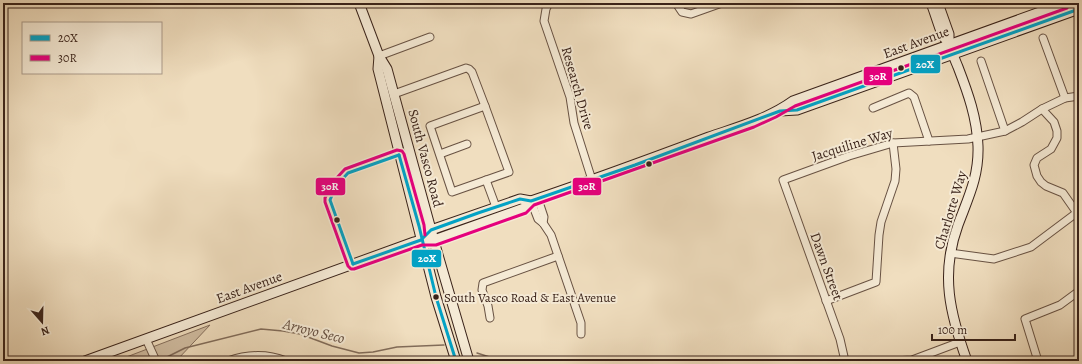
<svg xmlns="http://www.w3.org/2000/svg" width="1082" height="364" font-family="Alegreya,serif">
<style>
.green{fill:#d1bea3;stroke:#86705e}
.lines{fill:none;stroke-linecap:round;stroke-linejoin:round}
.stream{stroke:#826d5b;stroke-width:1.5}
.street-casing{stroke:#685243;stroke-width:9}
.secondary-casing{stroke:#3a231a;stroke-width:11}
.street{stroke:#f5ead5;stroke-width:7}
.secondary{stroke:#f5ead5;stroke-width:9}
.bus-1-casing{stroke:#f5ead5;stroke-width:6}
.bus-2-casing{stroke:#f5ead5;stroke-width:6}
.bus-1{stroke:#03a2c5;stroke-width:3}
.bus-2{stroke:#e5007d;stroke-width:3}
.bus-dot{fill:#3a231a;stroke:#f5ead5;stroke-width:1.5}
.labels{text-anchor:middle;stroke-width:4;stroke-linejoin:round;paint-order:stroke}
.bus-label{font-size:13px;fill:#3a231a;stroke:#f5ead5;text-anchor:start}
.street-label{font-size:14px;fill:#3a231a;stroke:#f5ead5}
.water-label{font-size:15px;font-style:italic;fill:#644e40;stroke:#f5ead5}
.line-badge{stroke:#f5ead5;stroke-width:1.5}
.badge-label{font-size:11px;text-anchor:middle;font-weight:bold;fill:#fff}
</style>
<rect width="100%" height="100%" fill="#f0debf"/>
<filter id="stains"><feTurbulence type="fractalNoise" baseFrequency=".005" numOctaves="4"/><feColorMatrix values="0 0 0 0 .2 0 0 0 0 .09 0 0 0 0 .02 0 0 0 .5 -.17"/></filter>
<radialGradient id="worn" r=".72"><stop offset=".6" stop-color="#630" stop-opacity="0"/><stop offset="1" stop-color="#630" stop-opacity=".3"/></radialGradient>
<!-- green -->
<path class="green" d="M 210,325 L 177,360 L 174,361 L 116,361 Z"/>
<g class="lines">
<!-- stream -->
<g class="stream">
<path d="M 477,353 L 502,361"/>
<path d="M 159,361 L 185,348 L 261,329 L 283,331 L 300,334 L 332,346 L 359,353 L 373,352 L 397,347 L 444,345"/>
</g>
<!-- street casing -->
<g class="street-casing">
<g id="street">
<path d="M 549,3 L 546,9 L 544,21 L 570,97 L 574,123 L 592,180"/>
<path d="M 676,3 L 682,12 L 691,14 L 722,3"/>
<path d="M 1043,38 L 1065,98"/>
<path d="M 379,56 L 430,37"/>
<path d="M 981,61 L 1005,131"/>
<path d="M 394,94 L 466,68 L 469,69 L 472,72 L 485,106"/>
<path d="M 485,106 L 509,172 L 452,192 L 430,126 Z"/>
<path d="M 873,108 L 909,93 L 914,97 L 929,141"/>
<path d="M 1042,109 L 1054,122 L 1057,131 L 1057,138 L 1051,149 L 1037,158 L 1034,165 L 1037,176 L 1041,182 L 1046,186 L 1063,193 L 1077,213"/>
<path d="M 440,154 L 467,144"/>
<path d="M 486,180 L 496,207"/>
<path d="M 538,199 L 544,217 L 543,223"/>
<path d="M 531,201 L 538,219 L 543,223 L 551,235 L 581,323 L 581,334"/>
<path d="M 950,253 L 994,259 L 1031,247 L 1079,211"/>
<path d="M 826,301 L 876,282 L 879,235 L 881,222 L 895,181 L 896,169 L 893,143"/>
<path d="M 490,318 L 488,306 L 482,290 L 483,283 L 558,256"/>
<path d="M 146,339 L 156,361"/>
<path d="M 228,361 C 248,354 266,353 286,361"/>
<path d="M 845,361 L 840,339 L 783,180 L 849,156 L 893,143 L 968,139 L 1005,131 L 1022,122 L 1042,109 L 1065,98 L 1079,96"/>
<path d="M 893,361 L 912,360 L 960,342"/>
<path d="M 1038,361 L 1025,319 L 1060,305 L 1079,291"/>
</g>
</g>
<!-- secondary casing -->
<g class="secondary-casing">
<g id="secondary">
<path d="M 359,3 L 379,56 L 387,69 L 436,248 L 469,361"/>
<path d="M 931,3 C 935,13 938,24 942,34 C 944,38 947,41 949,45 C 952,52 955,60 958,67 C 968,93 977,118 978,146 C 979,177 968,198 958,225 C 940,274 950,314 967,361"/>
<path d="M 938,3 L 949,34 L 949,43"/>
<path d="M 379,56 L 378,69 L 436,297 L 456,361"/>
<path d="M 780,111 L 797,110 L 1079,9"/>
<path d="M 427,235 L 431,230 L 520,199 L 531,201"/>
<path d="M 85,361 L 414,242 L 421,240 L 434,240 L 524,208 L 531,201 C 591,181 650,159 709,137 C 738,127 768,119 793,101 L 1065,3"/>
</g>
</g>
<!-- street -->
<use href="#street" class="street"/>
<!-- secondary -->
<use href="#secondary" class="secondary"/>
<!-- bus-1 casing -->
<g class="bus-1-casing">
<g id="bus-1">
<path d="M 399,155 L 419,226 L 436,297 L 456,361"/>
<path d="M 353,264 L 421,240 L 431,230 L 478,213 L 520,199 L 531,201 L 635,165 L 780,111 L 797,110 L 1079,9"/>
<path d="M 353,264 L 330,200 L 336,186 L 348,173 L 399,155"/>
</g>
</g>
<!-- bus-2 casing -->
<g class="bus-2-casing">
<path id="bus-2" d="M 425,235 L 424,225 L 404,154 L 402,151 L 397,150 L 345,169 L 332,183 L 325,198 L 325,202 L 348,266 L 351,269 L 354,269 L 422,245 L 436,245 L 526,213 L 534,205 L 754,127 L 776,117 L 795,106 L 1067,8"/>
</g>
<!-- bus-1 -->
<use href="#bus-1" class="bus-1"/>
<!-- bus-2 -->
<use href="#bus-2" class="bus-2"/>
</g>
<!-- markers -->
<g class="bus-dot">
<circle cx="901" cy="68" r="3.5"/>
<circle cx="649" cy="164" r="3.5"/>
<circle cx="337" cy="220" r="3.5"/>
<circle cx="436" cy="297" r="3.5"/>
</g>
<g class="labels">
<!-- bus labels -->
<g class="bus-label">
<text x="444" y="302">South Vasco Road &amp; East Avenue</text>
</g>
<!-- street labels -->
<g class="street-label">
<text transform="translate(916 42) rotate(-20)" y="5">East Avenue</text>
<text transform="translate(578 88) rotate(74)" y="5">Research Drive</text>
<text transform="translate(852 144) rotate(-17)" y="5">Jacquiline Way</text>
<text transform="translate(426 158) rotate(75)" y="5">South Vasco Road</text>
<text transform="translate(950 210) rotate(-73)" y="5">Charlotte Way</text>
<text transform="translate(827 266) rotate(70)" y="5">Dawn Street</text>
<text transform="translate(249 287) rotate(-20)" y="5">East Avenue</text>
</g>
<!-- water labels -->
<g class="water-label">
<text transform="translate(314 331) rotate(14)" y="5">Arroyo Seco</text>
</g>
</g>
<g class="line-badge">
<rect x="910" y="54" width="31" height="20" rx="4" fill="#03a2c5"/>
<rect x="863" y="66" width="30" height="20" rx="4" fill="#e5007d"/>
<rect x="572" y="177" width="30" height="19" rx="4" fill="#e5007d"/>
<rect x="315" y="177" width="31" height="19" rx="4" fill="#e5007d"/>
<rect x="411" y="249" width="31" height="19" rx="4" fill="#03a2c5"/>
</g>
<g class="badge-label">
<text x="925" y="68">20X</text>
<text x="878" y="80">30R</text>
<text x="587" y="190">30R</text>
<text x="330" y="190">30R</text>
<text x="427" y="262">20X</text>
</g>
<!-- margin -->
<rect width="1082" height="364" fill="none" stroke="#f0debf" stroke-width="16"/>
<rect x="4" y="4" width="1074" height="356" fill="none" stroke="#3a231a" stroke-width="2"/>
<rect x="8" y="8" width="1066" height="348" fill="none" stroke="#3a231a"/>
<!-- legend -->
<rect x="22" y="22" width="140" height="52" fill="#f5ead5" stroke="#aa9a8a"/>
<rect x="30" y="35" width="20" height="6" fill="#03a2c5" stroke="#aa9a8a"/>
<text x="58" y="42" font-size="12" fill="#3a231a">20X</text>
<rect x="30" y="55" width="20" height="6" fill="#e5007d" stroke="#aa9a8a"/>
<text x="58" y="62" font-size="12" fill="#3a231a">30R</text>
<!-- north arrow -->
<g transform="translate(42 322) rotate(160)" stroke="#f5ead5" stroke-width="3" paint-order="stroke">
<path d="M0-3L7 15L0 10L-7 15Z" fill="#3a231a"/>
<text y="-6" font-size="11" font-weight="bold" text-anchor="middle" fill="#3a231a">N</text>
</g>
<!-- scale -->
<path d="M932 334v6h83v-6" fill="none" stroke="#3a231a" stroke-width="2"/>
<text x="938" y="334" font-size="12" fill="#3a231a" stroke="#f5ead5" stroke-width="3" paint-order="stroke">100 m</text>
<rect width="100%" height="100%" filter="url(#stains)"/>
<rect width="100%" height="100%" fill="url(#worn)"/>
</svg>
